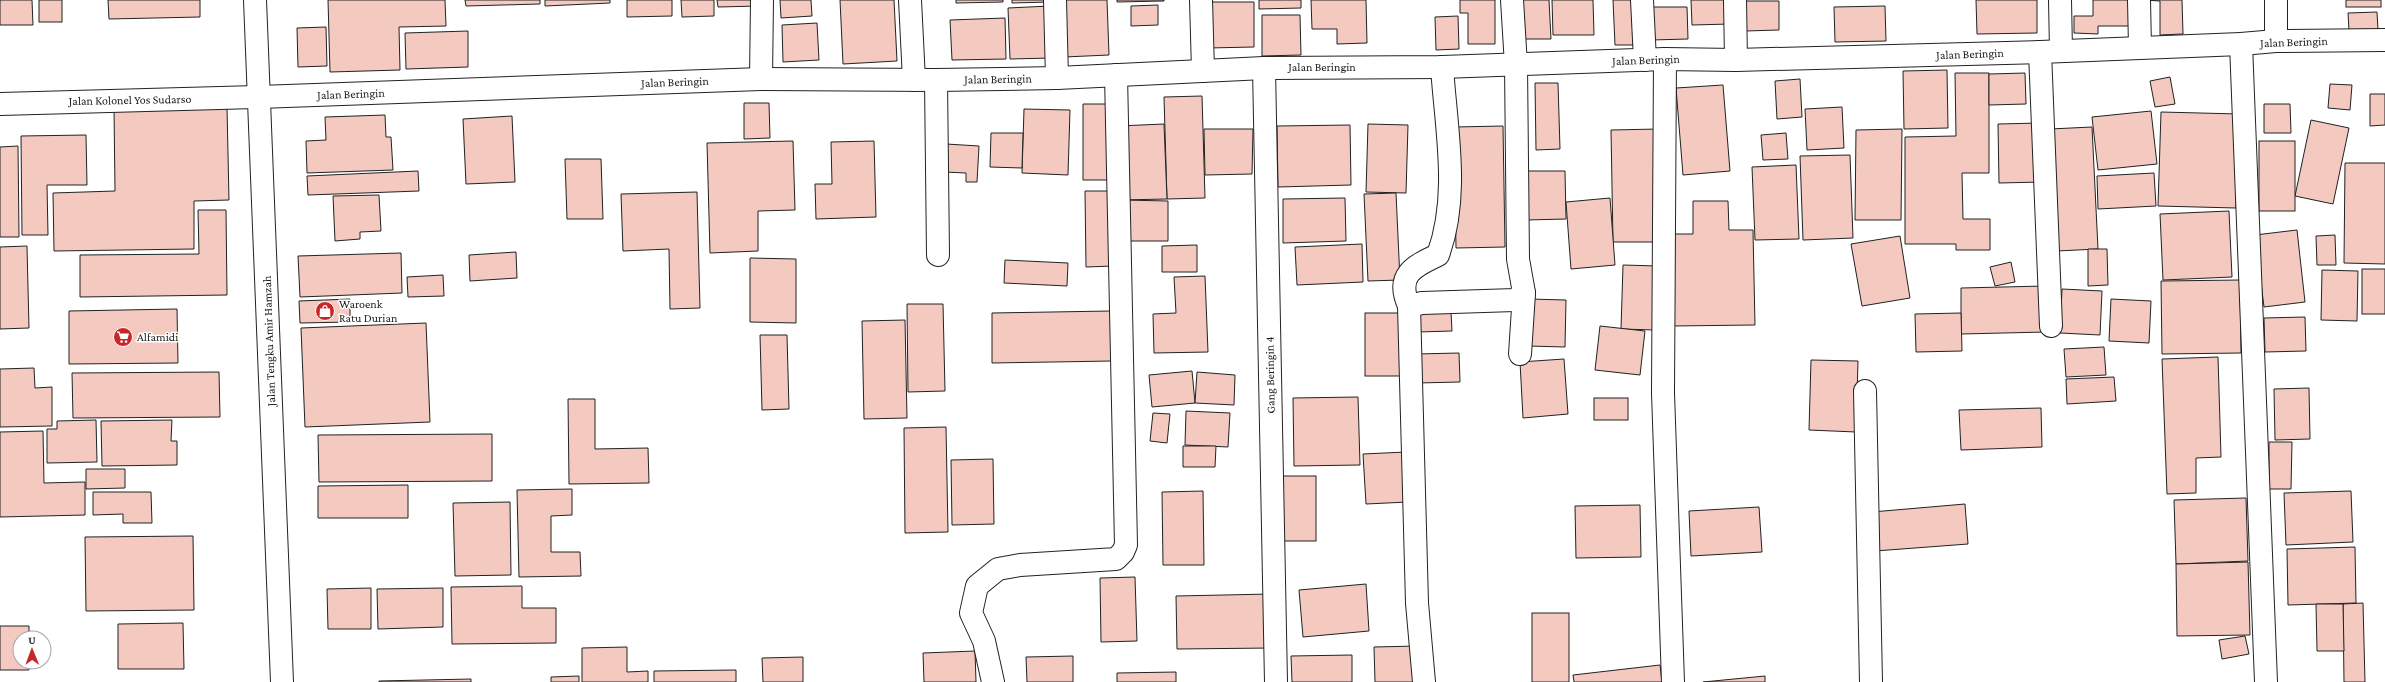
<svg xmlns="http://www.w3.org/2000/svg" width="2385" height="682" font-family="'Crimson Pro',serif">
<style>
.building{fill:#f3c9c0;stroke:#222}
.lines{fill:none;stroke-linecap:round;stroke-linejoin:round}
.minor-casing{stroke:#222;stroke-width:24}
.tertiary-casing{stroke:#222;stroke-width:24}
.trunk-casing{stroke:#222;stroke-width:24}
.minor{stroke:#fff;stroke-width:22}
.tertiary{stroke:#fff;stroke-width:22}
.trunk{stroke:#fff;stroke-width:22}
.labels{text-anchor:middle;stroke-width:3;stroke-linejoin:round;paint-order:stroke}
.street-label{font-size:12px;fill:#222;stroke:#fff}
.poi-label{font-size:12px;fill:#222;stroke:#fff;text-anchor:start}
</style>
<rect width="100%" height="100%" fill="#fff"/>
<!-- building -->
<g class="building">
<path d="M 0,0 L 32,0 L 33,25 L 0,25 Z"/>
<rect x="39" y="0" width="23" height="22"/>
<path d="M 108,0 L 200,0 L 200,17 L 109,19 Z"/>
<path d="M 328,0 L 445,0 L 446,26 L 399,27 L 400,70 L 330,72 Z"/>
<path d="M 465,0 L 540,0 L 540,4 L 466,6 Z"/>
<path d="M 545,0 L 610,0 L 610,3 L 545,6 Z"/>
<path d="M 627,0 L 672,0 L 672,16 L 627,17 Z"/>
<path d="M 681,0 L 714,0 L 714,16 L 682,17 Z"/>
<path d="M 717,0 L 758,0 L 759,6 L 718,7 Z"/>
<path d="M 780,0 L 811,0 L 812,16 L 781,18 Z"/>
<path d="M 840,0 L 894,0 L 897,61 L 843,64 Z"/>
<path d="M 956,0 L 1003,0 L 1003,2 L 956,3 Z"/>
<path d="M 1012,0 L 1050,0 L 1050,2 L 1012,3 Z"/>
<path d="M 1062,0 L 1107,0 L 1109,55 L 1064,57 Z"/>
<path d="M 1117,0 L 1164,0 L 1164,1 L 1117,2 Z"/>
<path d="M 1259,0 L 1301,0 L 1301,8 L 1259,9 Z"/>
<path d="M 1311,0 L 1366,0 L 1367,43 L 1337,44 L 1337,29 L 1312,29 Z"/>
<path d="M 1460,0 L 1495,0 L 1495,44 L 1468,44 L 1468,13 L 1460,13 Z"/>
<path d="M 1522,0 L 1549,0 L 1551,39 L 1523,39 Z"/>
<path d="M 1552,0 L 1593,0 L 1594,35 L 1553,35 Z"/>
<path d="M 1613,0 L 1636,0 L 1637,45 L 1615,45 Z"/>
<path d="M 1691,0 L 1730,0 L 1731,24 L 1692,25 Z"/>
<path d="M 1976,0 L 2037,0 L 2037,33 L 1977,34 Z"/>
<path d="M 2093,0 L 2130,0 L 2131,26 L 2098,26 L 2098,34 L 2074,33 L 2074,16 L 2093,16 Z"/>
<path d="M 2144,0 L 2182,0 L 2183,34 L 2160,35 L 2160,1 Z"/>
<rect x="2346" y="0" width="35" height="7"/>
<path d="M 1744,1 L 1779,1 L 1779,30 L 1745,31 Z"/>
<path d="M 1207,2 L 1254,2 L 1254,47 L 1208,48 Z"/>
<path d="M 1158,5 L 1158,25 L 1131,26 L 1131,6 Z"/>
<path d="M 1050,6 L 1052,58 L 1010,59 L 1008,8 Z"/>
<path d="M 1885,6 L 1886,41 L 1835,42 L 1834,7 Z"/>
<path d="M 1649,7 L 1687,7 L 1688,39 L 1651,40 Z"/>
<path d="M 2377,12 L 2378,30 L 2349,31 L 2348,13 Z"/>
<path d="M 1262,15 L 1300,15 L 1301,55 L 1262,56 Z"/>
<path d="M 1458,16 L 1459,49 L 1436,50 L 1435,17 Z"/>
<path d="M 1005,18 L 1006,59 L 952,60 L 950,20 Z"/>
<path d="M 817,23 L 819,60 L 783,62 L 782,25 Z"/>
<path d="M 326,27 L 327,66 L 298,67 L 297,28 Z"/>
<path d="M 468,31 L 468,67 L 406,69 L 405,33 Z"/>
<path d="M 1947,70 L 1948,128 L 1904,129 L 1903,71 Z"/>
<path d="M 1955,73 L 1989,73 L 1989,173 L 1962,173 L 1963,219 L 1990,219 L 1990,250 L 1956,250 L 1956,244 L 1905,244 L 1905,137 L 1956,136 Z"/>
<path d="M 2025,73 L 2026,104 L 1989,105 L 1989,74 Z"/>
<path d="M 2170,77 L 2175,104 L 2155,107 L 2150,81 Z"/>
<path d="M 1800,79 L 1802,117 L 1777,119 L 1775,81 Z"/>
<path d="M 1535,83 L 1558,83 L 1560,149 L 1536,150 Z"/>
<path d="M 2330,84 L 2352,85 L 2350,110 L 2328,108 Z"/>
<path d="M 1723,85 L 1730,171 L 1683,175 L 1676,88 Z"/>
<path d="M 2370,94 L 2385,94 L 2385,125 L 2370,126 Z"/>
<path d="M 1202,96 L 1205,198 L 1167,199 L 1164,97 Z"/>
<path d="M 744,103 L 769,103 L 770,138 L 744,139 Z"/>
<path d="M 1083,104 L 1116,104 L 1117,180 L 1083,180 Z"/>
<path d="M 2264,104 L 2290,104 L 2291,133 L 2264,133 Z"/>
<path d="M 227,107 L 229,200 L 194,201 L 194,249 L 54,251 L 53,193 L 115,191 L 114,108 Z"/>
<path d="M 1842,107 L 1844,148 L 1807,150 L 1805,109 Z"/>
<path d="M 1024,109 L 1070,110 L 1068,175 L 1022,173 Z"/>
<path d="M 2151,111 L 2157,164 L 2098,170 L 2092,117 Z"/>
<path d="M 2161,112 L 2239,114 L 2236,208 L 2158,206 Z"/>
<path d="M 385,115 L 386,137 L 391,137 L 393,170 L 307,173 L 306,141 L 326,140 L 325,117 Z"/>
<path d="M 512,116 L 515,182 L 466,184 L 463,119 Z"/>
<path d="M 2311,120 L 2349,128 L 2333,204 L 2295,196 Z"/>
<path d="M 2041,123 L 2042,182 L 1999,183 L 1998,124 Z"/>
<path d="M 1164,124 L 1167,199 L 1121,200 L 1118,126 Z"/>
<path d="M 1368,124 L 1408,125 L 1406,193 L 1366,192 Z"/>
<path d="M 1350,125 L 1351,185 L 1278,187 L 1277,126 Z"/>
<path d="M 1503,126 L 1505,247 L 1456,248 L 1454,127 Z"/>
<path d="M 2092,127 L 2098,249 L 2057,251 L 2050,129 Z"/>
<path d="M 1204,129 L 1253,129 L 1252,174 L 1205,175 Z"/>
<path d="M 1658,129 L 1660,242 L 1613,242 L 1611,130 Z"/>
<path d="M 1902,129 L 1901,220 L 1855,220 L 1856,130 Z"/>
<path d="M 991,133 L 1023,133 L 1022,168 L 990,167 Z"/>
<path d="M 1786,133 L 1788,159 L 1763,160 L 1761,135 Z"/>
<path d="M 86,135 L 87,185 L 47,185 L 48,235 L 22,235 L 21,136 Z"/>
<path d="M 793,141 L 795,210 L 758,211 L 758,251 L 710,253 L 707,143 Z"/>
<path d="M 874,141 L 876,217 L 816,219 L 815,184 L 832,184 L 831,142 Z"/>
<rect x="2259" y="141" width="36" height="70"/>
<path d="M 946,144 L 979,146 L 977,182 L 966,182 L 966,173 L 945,172 Z"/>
<path d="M 18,146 L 19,237 L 0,237 L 0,147 Z"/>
<path d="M 1850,155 L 1853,238 L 1803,240 L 1800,156 Z"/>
<path d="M 565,159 L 601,159 L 603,219 L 567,219 Z"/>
<path d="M 2345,163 L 2385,163 L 2385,264 L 2344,263 Z"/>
<path d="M 1796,165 L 1799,239 L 1755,240 L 1752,167 Z"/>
<path d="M 418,171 L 419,191 L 308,195 L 307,176 Z"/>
<path d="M 1525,171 L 1565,171 L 1566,219 L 1526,220 Z"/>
<path d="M 2154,173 L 2156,206 L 2098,209 L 2097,176 Z"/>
<path d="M 1085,191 L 1112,191 L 1113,266 L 1086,267 Z"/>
<path d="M 697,192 L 700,308 L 670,309 L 669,249 L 623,251 L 621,194 Z"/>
<path d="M 1396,193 L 1400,280 L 1368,281 L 1364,194 Z"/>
<path d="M 379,195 L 381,231 L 360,232 L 360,239 L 335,241 L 333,196 Z"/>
<path d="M 1345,198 L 1346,241 L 1283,243 L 1283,199 Z"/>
<path d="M 1610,198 L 1615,265 L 1571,269 L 1566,202 Z"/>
<path d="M 1123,200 L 1168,201 L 1168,241 L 1123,241 Z"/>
<path d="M 1693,201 L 1728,201 L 1729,230 L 1753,230 L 1755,325 L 1673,326 L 1672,234 L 1693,234 Z"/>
<path d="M 198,210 L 226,210 L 227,295 L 80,297 L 80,255 L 199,254 Z"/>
<path d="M 2229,211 L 2232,277 L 2163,280 L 2160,214 Z"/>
<path d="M 2297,230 L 2305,302 L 2264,307 L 2255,235 Z"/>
<path d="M 2335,235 L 2336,265 L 2317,265 L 2316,236 Z"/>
<path d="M 1900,236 L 1910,298 L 1862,306 L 1851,244 Z"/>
<path d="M 1362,244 L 1363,282 L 1297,285 L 1295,247 Z"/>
<path d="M 1197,245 L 1197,272 L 1162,272 L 1162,246 Z"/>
<path d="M 27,246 L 29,328 L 0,329 L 0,247 Z"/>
<path d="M 2088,249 L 2107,249 L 2108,285 L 2088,286 Z"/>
<path d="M 516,252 L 517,278 L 470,281 L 469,255 Z"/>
<path d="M 401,253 L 402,293 L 300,297 L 298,256 Z"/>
<path d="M 750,258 L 796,259 L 796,323 L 750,322 Z"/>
<path d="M 1005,260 L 1068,263 L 1067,286 L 1004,283 Z"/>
<path d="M 2011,262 L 2015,282 L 1995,286 L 1990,267 Z"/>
<path d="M 1623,265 L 1658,266 L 1656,330 L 1621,329 Z"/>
<rect x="2362" y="269" width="23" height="45"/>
<path d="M 2322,270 L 2358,271 L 2357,321 L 2321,320 Z"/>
<path d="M 443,275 L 444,296 L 408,297 L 407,277 Z"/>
<path d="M 1205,276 L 1208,352 L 1154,353 L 1153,314 L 1176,313 L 1174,277 Z"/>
<path d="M 2240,280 L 2241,353 L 2162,354 L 2161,281 Z"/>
<path d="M 2045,286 L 2046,332 L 1961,334 L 1961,288 Z"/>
<path d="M 2062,289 L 2102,291 L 2100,335 L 2060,333 Z"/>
<path d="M 350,299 L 350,322 L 300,323 L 299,301 Z"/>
<path d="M 1529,299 L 1566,300 L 1565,347 L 1528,346 Z"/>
<path d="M 2111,299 L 2151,301 L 2149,343 L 2109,341 Z"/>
<path d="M 907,304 L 943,304 L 945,391 L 908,392 Z"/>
<path d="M 177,309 L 178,363 L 69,364 L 69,311 Z"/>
<path d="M 1111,311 L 1112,361 L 992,363 L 992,313 Z"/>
<path d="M 1417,312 L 1451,312 L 1452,331 L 1417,332 Z"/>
<rect x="1365" y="313" width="36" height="63"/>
<path d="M 1961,313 L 1962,351 L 1916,352 L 1915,314 Z"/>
<path d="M 2305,317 L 2306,351 L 2265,352 L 2264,318 Z"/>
<path d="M 905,320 L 907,418 L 864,419 L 862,321 Z"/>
<path d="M 426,323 L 430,422 L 305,427 L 301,328 Z"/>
<path d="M 1600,326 L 1645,331 L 1640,375 L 1595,370 Z"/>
<path d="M 760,335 L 787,335 L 789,409 L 762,410 Z"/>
<path d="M 2104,347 L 2106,375 L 2066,377 L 2064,349 Z"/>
<path d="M 1459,353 L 1460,382 L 1417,383 L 1416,354 Z"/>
<path d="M 2218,357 L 2221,457 L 2196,458 L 2196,493 L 2167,494 L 2162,359 Z"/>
<path d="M 1564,359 L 1568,414 L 1523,418 L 1520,362 Z"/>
<path d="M 1811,360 L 1858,361 L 1856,432 L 1809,430 Z"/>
<path d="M 34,368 L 35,388 L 52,387 L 52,426 L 0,427 L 0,369 Z"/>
<path d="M 1192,371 L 1195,403 L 1152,407 L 1149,375 Z"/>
<path d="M 219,372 L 220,417 L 73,418 L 72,373 Z"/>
<path d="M 1197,372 L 1235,375 L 1234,405 L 1195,403 Z"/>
<path d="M 2114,377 L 2116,401 L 2067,404 L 2066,379 Z"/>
<path d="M 2309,388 L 2310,439 L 2275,440 L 2274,389 Z"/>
<path d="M 1358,397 L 1360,465 L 1294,466 L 1293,398 Z"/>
<rect x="1594" y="398" width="34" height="22"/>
<path d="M 568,399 L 595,399 L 595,449 L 648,448 L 649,483 L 569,484 Z"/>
<path d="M 2041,408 L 2042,447 L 1961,450 L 1959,410 Z"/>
<path d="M 1186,411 L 1230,413 L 1228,447 L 1185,445 Z"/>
<path d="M 1153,413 L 1170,414 L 1167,443 L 1150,441 Z"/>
<path d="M 96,420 L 97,462 L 47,463 L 47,429 L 57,429 L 57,421 Z"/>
<path d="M 172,420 L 171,441 L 177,441 L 177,465 L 102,466 L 101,421 Z"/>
<path d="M 946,427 L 948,532 L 905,533 L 904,428 Z"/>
<path d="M 43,431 L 44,483 L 85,482 L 85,515 L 0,517 L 0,432 Z"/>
<path d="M 492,434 L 492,481 L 319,482 L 318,435 Z"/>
<path d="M 2269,442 L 2292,442 L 2291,489 L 2269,489 Z"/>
<path d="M 1183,446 L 1216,446 L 1215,467 L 1183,467 Z"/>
<path d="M 1406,452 L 1408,502 L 1366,504 L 1363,454 Z"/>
<path d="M 993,459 L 994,524 L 952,525 L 951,460 Z"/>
<path d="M 86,469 L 125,469 L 125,488 L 86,489 Z"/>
<rect x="1279" y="476" width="37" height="65"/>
<path d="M 408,485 L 408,518 L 318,518 L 318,486 Z"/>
<path d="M 572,489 L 572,515 L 551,516 L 551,552 L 580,552 L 581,576 L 519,577 L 517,490 Z"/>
<path d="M 1203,491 L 1204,565 L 1163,565 L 1162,492 Z"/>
<path d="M 2351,491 L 2353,542 L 2286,545 L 2284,493 Z"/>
<path d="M 93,492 L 151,492 L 152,523 L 123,523 L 123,514 L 93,515 Z"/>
<path d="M 2246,498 L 2248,561 L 2176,564 L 2174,500 Z"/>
<path d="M 510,502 L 511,575 L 455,576 L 453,503 Z"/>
<path d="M 1965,504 L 1968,544 L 1875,551 L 1872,512 Z"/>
<path d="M 1640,505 L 1641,557 L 1576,558 L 1575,506 Z"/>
<path d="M 1759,507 L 1762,552 L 1691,556 L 1689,511 Z"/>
<path d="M 193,536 L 194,610 L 86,611 L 85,537 Z"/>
<path d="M 2355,547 L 2356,603 L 2288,605 L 2287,549 Z"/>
<path d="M 2248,562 L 2250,635 L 2177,636 L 2176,564 Z"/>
<path d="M 1135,577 L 1137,641 L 1101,642 L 1100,578 Z"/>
<path d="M 1366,584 L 1369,631 L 1303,637 L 1299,590 Z"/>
<path d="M 522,586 L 522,608 L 556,608 L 556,643 L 452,644 L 451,587 Z"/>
<path d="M 371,588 L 371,629 L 328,629 L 327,589 Z"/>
<path d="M 443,588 L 443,627 L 378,629 L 377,589 Z"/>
<path d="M 1271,594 L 1272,648 L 1177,649 L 1176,596 Z"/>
<path d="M 2363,603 L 2365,682 L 2344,682 L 2343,604 Z"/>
<path d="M 2316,604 L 2343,604 L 2344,651 L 2317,651 Z"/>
<rect x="1532" y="613" width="37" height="69"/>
<path d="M 183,623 L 184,669 L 118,669 L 118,624 Z"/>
<path d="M 0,626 L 29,626 L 29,638 L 20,638 L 20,662 L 29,662 L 29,670 L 0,670 Z"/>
<path d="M 2245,636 L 2249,654 L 2222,659 L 2219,640 Z"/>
<path d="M 1417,646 L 1417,682 L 1375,682 L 1374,647 Z"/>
<path d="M 627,647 L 627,672 L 648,671 L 648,682 L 582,682 L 582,648 Z"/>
<path d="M 975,651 L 976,682 L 924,682 L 923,653 Z"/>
<path d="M 1352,655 L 1352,682 L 1292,682 L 1291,656 Z"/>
<path d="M 1073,656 L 1073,682 L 1027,682 L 1026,657 Z"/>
<path d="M 803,657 L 803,682 L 763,682 L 762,658 Z"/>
<path d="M 1660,665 L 1662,682 L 1574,682 L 1573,675 Z"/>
<path d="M 736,670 L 736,682 L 654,682 L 654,671 Z"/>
<path d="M 1176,672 L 1176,682 L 1117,682 L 1117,673 Z"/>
<path d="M 579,676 L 579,682 L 551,682 L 551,677 Z"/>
<path d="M 1765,676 L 1765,682 L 1703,682 Z"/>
<path d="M 471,679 L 471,682 L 379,682 L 379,681 Z"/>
</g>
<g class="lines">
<!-- minor casing -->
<g class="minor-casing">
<g id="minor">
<path d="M 910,0 L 914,80"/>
<path d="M 1055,0 L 1057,78"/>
<path d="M 1201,0 L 1203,71"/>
<path d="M 1642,0 L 1645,60"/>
<path d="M 1735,0 L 1736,60"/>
<path d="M 2060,0 L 2061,50"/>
<path d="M 2139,0 L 2140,47"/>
<path d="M 2276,0 L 2276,41"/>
<path d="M 2241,44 L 2266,682"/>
<path d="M 2040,52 L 2051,326"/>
<path d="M 1665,59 L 1663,393 L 1673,682"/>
<path d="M 1264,68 L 1276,682"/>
<path d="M 761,79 L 762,0"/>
<path d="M 936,80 L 938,255"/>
<path d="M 1409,306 C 1395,275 1414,266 1438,255 C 1460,195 1446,129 1442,67"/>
<path d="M 1520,354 L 1524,293"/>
<path d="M 1865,391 L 1871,682"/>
<path d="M 993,682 L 984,641 L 971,613 L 977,586 L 998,569 L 1020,565 L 1116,559 L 1123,552 L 1126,545 L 1116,75"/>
<path d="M 1424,682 L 1417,603 L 1409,306 L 1422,303 L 1515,300 L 1524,293 L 1518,259 L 1516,65 L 1512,0"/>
</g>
</g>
<!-- tertiary casing -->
<g class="tertiary-casing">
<path id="tertiary" d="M 0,104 L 259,97 L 761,79 L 936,80 L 1057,78 L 1264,68 L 1442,67 L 1665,59 L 1736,60 L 2040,52 L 2241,44 L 2276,41 L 2385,40"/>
</g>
<!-- trunk casing -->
<g class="trunk-casing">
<path id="trunk" d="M 255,0 L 282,682"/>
</g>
<!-- minor -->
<use href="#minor" class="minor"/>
<!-- tertiary -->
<use href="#tertiary" class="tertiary"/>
<!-- trunk -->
<use href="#trunk" class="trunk"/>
</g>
<!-- icons -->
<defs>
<g id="shop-disc" transform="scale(1)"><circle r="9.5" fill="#c62828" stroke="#fff"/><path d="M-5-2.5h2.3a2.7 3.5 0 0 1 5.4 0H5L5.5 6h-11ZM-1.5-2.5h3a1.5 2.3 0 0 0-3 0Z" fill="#fff"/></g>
<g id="supermarket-disc" transform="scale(1)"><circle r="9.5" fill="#c62828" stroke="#fff"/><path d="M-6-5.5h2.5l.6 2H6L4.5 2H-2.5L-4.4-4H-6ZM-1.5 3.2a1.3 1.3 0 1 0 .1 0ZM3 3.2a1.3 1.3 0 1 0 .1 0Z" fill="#fff"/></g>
</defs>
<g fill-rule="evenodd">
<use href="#shop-disc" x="325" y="311"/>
<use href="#supermarket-disc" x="123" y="337"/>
</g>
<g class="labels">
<!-- street labels -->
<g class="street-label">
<text transform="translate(2294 42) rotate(-2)" y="4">Jalan Beringin</text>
<text transform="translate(1970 54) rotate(-2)" y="4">Jalan Beringin</text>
<text transform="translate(1646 60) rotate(-2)" y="4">Jalan Beringin</text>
<text x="1322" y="71">Jalan Beringin</text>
<text transform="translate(998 79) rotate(-1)" y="4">Jalan Beringin</text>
<text transform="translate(675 82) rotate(-2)" y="4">Jalan Beringin</text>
<text transform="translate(351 94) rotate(-2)" y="4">Jalan Beringin</text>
<text transform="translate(130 100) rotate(-1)" y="4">Jalan Kolonel Yos Sudarso</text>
<text transform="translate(269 341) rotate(-92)" y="4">Jalan Tengku Amir Hamzah</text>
<text transform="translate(1270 375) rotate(-91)" y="4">Gang Beringin 4</text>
</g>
<!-- poi labels -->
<g class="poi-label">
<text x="339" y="308">Waroenk<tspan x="339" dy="14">Ratu Durian</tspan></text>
<text x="137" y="341">Alfamidi</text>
</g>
</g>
<!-- north arrow -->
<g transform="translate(32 650) rotate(359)"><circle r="19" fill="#ffffff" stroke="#a7a7a7"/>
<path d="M0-3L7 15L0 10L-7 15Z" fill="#c62828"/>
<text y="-6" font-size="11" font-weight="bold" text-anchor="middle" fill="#222222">U</text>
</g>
</svg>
